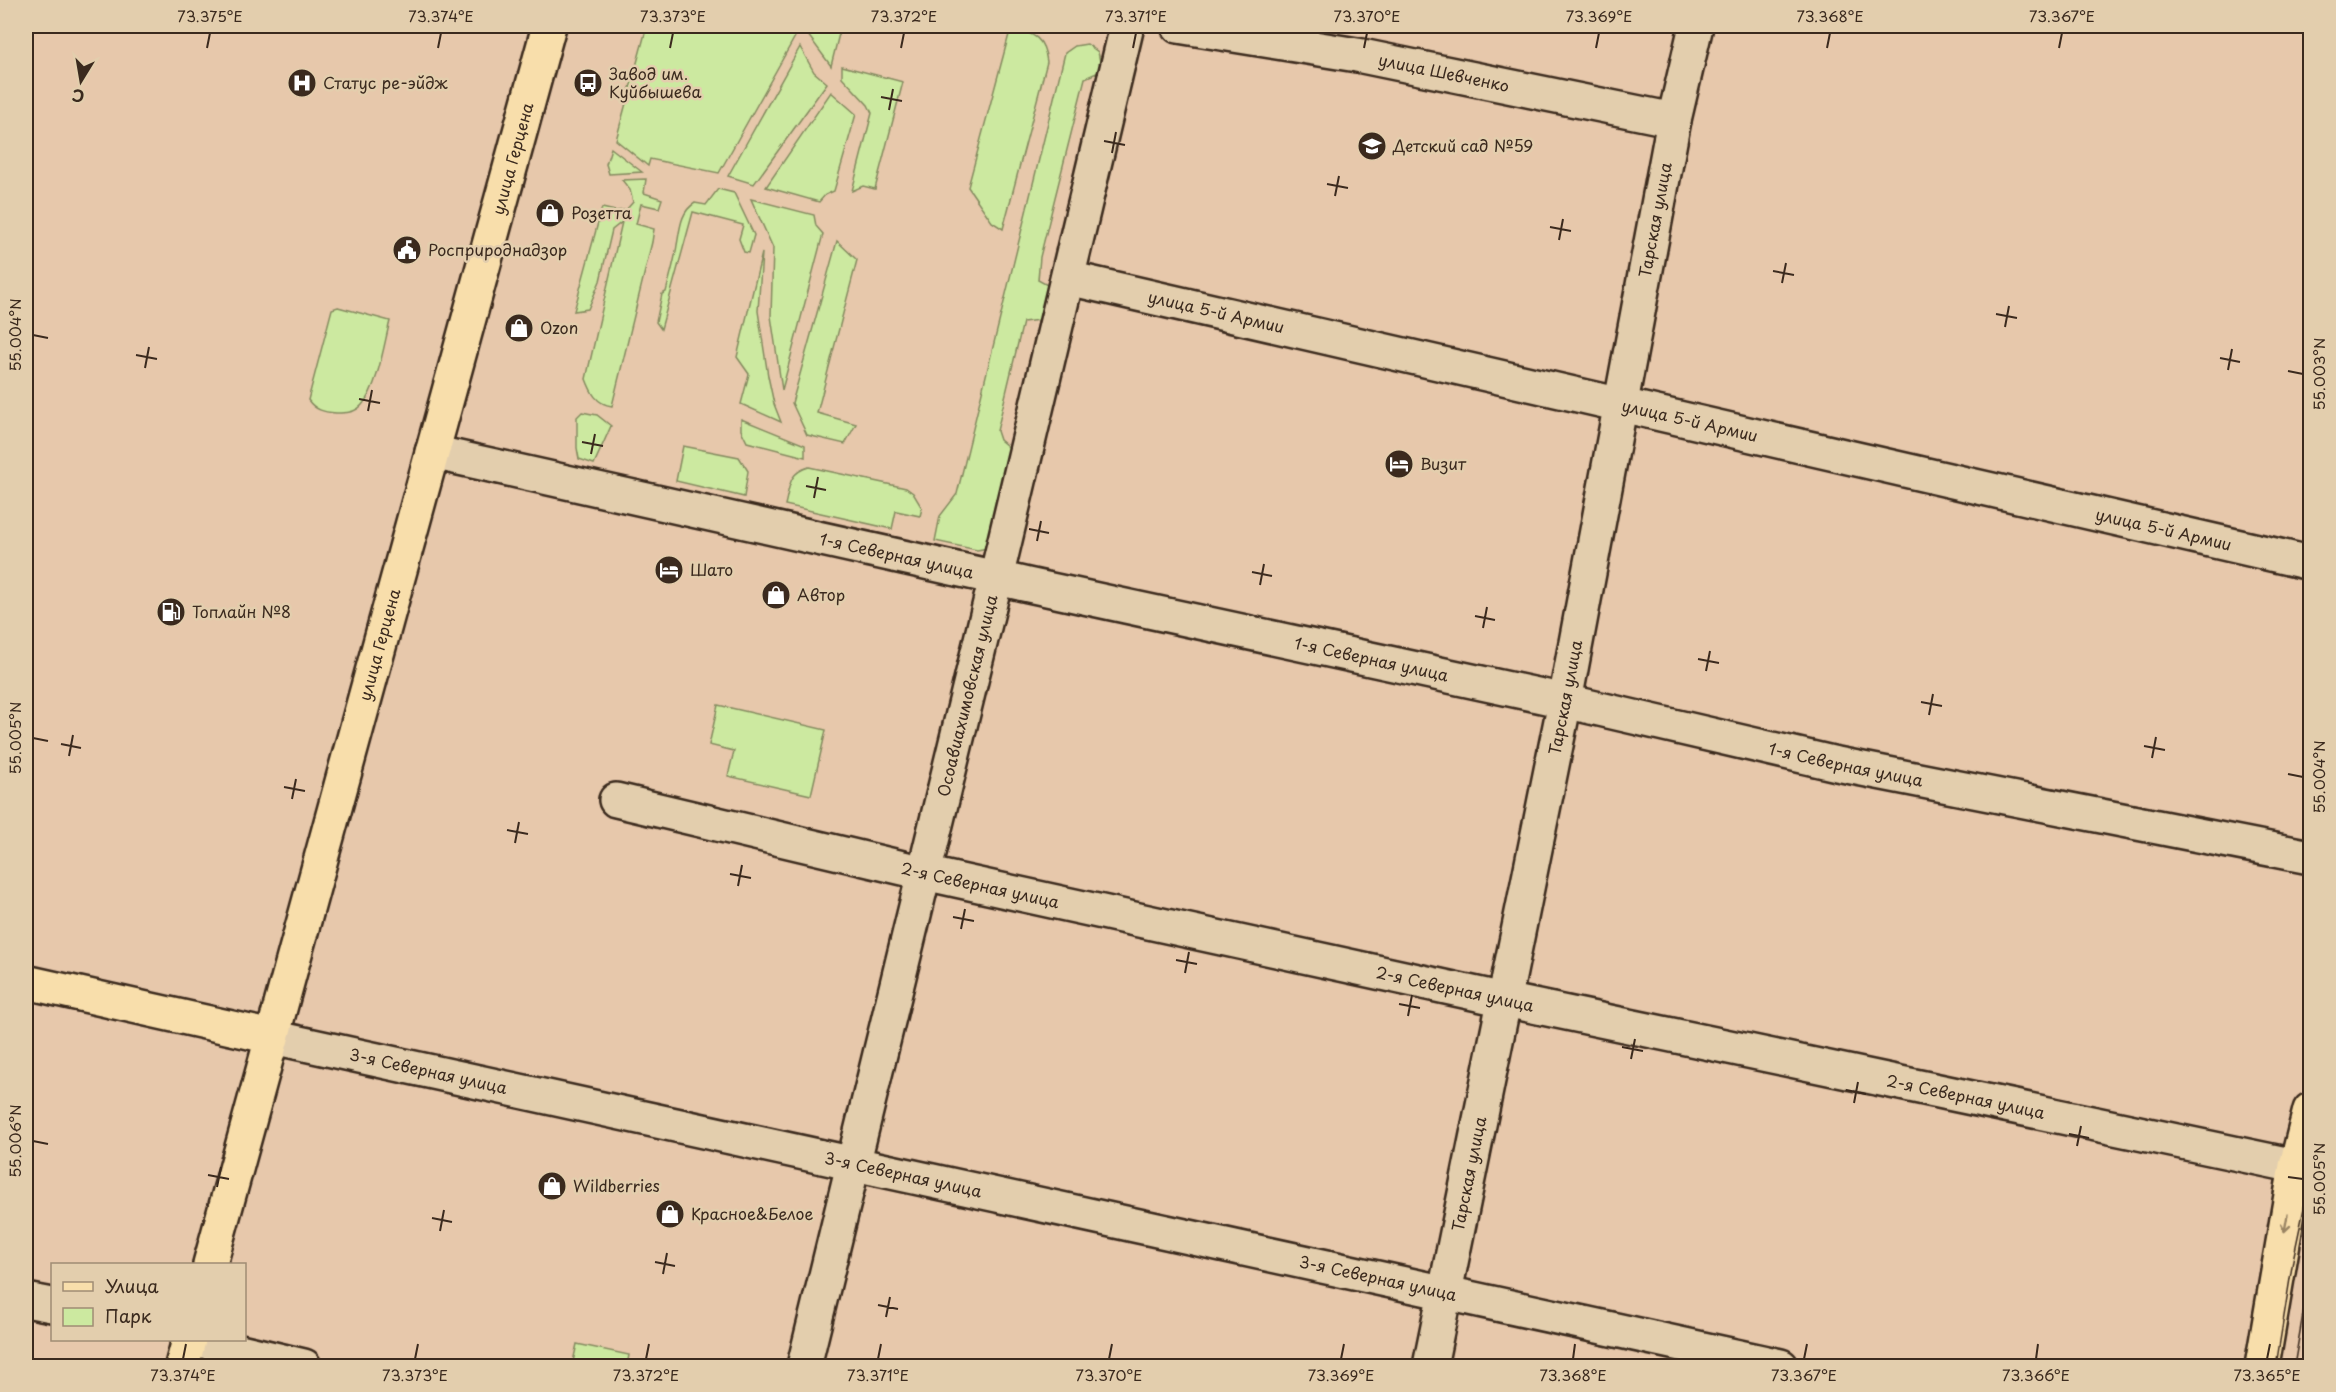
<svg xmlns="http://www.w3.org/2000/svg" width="2336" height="1392" font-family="'Playpen Sans',sans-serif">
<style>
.green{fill:#cce9a0;stroke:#848a5f;stroke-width:1.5}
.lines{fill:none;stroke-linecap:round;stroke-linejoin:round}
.minor-casing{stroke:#3b2a1e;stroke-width:38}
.major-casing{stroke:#3b2a1e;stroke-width:38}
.minor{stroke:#e3cead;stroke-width:33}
.major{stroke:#f8deab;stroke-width:33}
.tram{stroke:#3b2a1e;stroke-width:1.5}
.oneway{stroke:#9a8464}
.ticks{fill:none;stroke:#3b2a1e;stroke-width:2}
.labels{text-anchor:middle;stroke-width:5;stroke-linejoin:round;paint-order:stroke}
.street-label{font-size:16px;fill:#3b2a1e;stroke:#e3cead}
.poi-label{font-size:16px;fill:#3b2a1e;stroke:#e3cead;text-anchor:start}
.neatline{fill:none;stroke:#3b2a1e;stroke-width:2}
.ticks-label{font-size:15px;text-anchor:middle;fill:#3b2a1e}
</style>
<rect width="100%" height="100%" fill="#e7c8ab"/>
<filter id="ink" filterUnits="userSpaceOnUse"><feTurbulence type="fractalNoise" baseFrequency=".0167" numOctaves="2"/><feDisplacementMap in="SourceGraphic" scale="12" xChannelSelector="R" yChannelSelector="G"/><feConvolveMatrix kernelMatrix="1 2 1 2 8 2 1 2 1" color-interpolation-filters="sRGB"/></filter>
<g filter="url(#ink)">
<!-- green -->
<g class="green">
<path d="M 647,26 L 793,26 L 796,35 L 719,173 L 650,159 L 648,166 L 616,140 Z"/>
<path d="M 813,26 L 841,26 L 831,66 L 808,35 Z"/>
<path d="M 1011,27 C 1033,34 1044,36 1047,62 L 1003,229 L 992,222 L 968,187 Z"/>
<path d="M 1087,44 L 1098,52 L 1101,66 L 1099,72 L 1085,78 L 1040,257 L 1038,280 L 1051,287 L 1040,320 L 1023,322 L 997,431 L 1000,440 L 1018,455 L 988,548 L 977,550 L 935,541 L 940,516 L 957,494 L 1065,53 L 1075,46 Z"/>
<path d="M 800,47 L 814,72 L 827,83 L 754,184 L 728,176 Z"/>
<path d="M 842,66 L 903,82 L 875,189 L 863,186 L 852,191 L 872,113 L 868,105 L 842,77 Z"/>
<path d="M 831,92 L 856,114 L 834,191 L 825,195 L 819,202 L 766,187 Z"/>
<path d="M 611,148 L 642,172 L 609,174 L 606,164 Z"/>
<path d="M 646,179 L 644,193 L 662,199 L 659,208 L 641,204 L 636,224 L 654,229 L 652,242 L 612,406 C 596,404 591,392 586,379 L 622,222 L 612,230 L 600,281 L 588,309 L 574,311 L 602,208 L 615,211 L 626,210 L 633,202 L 630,190 L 622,180 Z"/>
<path d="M 718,189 L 734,193 L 754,235 L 749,253 L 744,252 L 739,239 L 743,225 L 693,212 L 661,329 L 656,322 L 662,294 L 666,292 C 670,276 675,260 677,245 C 680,230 680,212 695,203 L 706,205 Z"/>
<path d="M 751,199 L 814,215 L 816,226 L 823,234 L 782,390 L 771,316 L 773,248 Z"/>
<path d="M 837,241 L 857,260 L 817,413 L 856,424 L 845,444 L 807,435 L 792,403 Z"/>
<path d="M 762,253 L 758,311 L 768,376 L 774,404 L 781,422 L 741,404 L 749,374 L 737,357 Z"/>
<path d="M 338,307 L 390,321 C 384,344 378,387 362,405 C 355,413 345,413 336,413 C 323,412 315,410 308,400 L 332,309 Z"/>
<path d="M 582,412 L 597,415 L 611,426 L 594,464 L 579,459 L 577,448 L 577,417 Z"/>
<path d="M 741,419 L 805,445 L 805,457 L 747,442 L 741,430 Z"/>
<path d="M 683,446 L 739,457 L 748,471 L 744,497 L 676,481 Z"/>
<path d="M 809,467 L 906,488 L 913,493 L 922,508 L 920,516 L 896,511 L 892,529 L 785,505 C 790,486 788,473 809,467 Z"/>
<path d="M 718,705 L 826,730 L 811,795 L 728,776 L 734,751 L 709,745 Z"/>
<path d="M 577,1344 L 629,1355 L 627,1366 L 572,1366 Z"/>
</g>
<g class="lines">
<!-- minor casing -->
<g class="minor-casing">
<g id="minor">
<path id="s1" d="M 1178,26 L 1357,55 L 1674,120"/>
<path id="s2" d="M 1068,278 L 2310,563"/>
<path id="s3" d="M 432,452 L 1028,585 L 1565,701 L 1837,764 L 2310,857"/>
<path id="s4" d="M 616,800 L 924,873 L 1505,1000 L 2296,1166"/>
<path id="s5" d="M 272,1037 L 1781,1366"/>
<path d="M 26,1300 L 52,1305"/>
<path d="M 201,1340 L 223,1347 L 304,1366"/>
<path id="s6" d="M 804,1366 L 996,578 L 1127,26"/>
<path id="s7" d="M 1430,1366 L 1565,701 L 1674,120 L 1696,26"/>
</g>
</g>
<!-- major casing -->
<g class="major-casing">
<g id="major">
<path d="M 26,982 L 272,1037"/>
<path id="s8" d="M 210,1264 L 549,26"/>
<path d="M 182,1366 L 189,1340"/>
<path d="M 2262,1366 L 2296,1166 L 2310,1110"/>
</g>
</g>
<!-- minor -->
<use href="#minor" class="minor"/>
<!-- major -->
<use href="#major" class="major"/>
<!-- tram -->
<g class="tram">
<path d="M 2276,1366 L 2293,1260 L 2310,1180"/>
<path d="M 2294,1366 L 2310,1274"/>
</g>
</g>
<!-- one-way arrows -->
<defs><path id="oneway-shaft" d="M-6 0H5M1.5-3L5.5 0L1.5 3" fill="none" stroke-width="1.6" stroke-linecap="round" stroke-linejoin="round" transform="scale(1.5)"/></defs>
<use class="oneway" href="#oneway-shaft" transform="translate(2286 1223) rotate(100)"/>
</g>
<!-- ticks -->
<path class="ticks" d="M 207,48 L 210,33M 438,48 L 441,33M 670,48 L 673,33M 901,48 L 904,33M 1133,48 L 1136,33M 1364,48 L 1367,33M 1596,48 L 1599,33M 1827,48 L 1830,33M 2059,48 L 2062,33M 881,97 L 902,101M 889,110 L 893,89M 1104,141 L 1125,145M 1112,153 L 1116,132M 1327,184 L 1348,188M 1335,196 L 1339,176M 1550,227 L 1571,231M 1559,240 L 1563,219M 1773,271 L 1794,275M 1782,283 L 1786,263M 1996,314 L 2017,318M 2005,327 L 2009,306M 33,335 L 48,338M 136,355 L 157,359M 2220,358 L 2240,362M 145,368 L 149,347M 2228,370 L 2232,349M 2288,371 L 2303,374M 359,399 L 380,403M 368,411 L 372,390M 582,442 L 603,446M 591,454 L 595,434M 806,486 L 826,490M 814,498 L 818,477M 1029,529 L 1049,533M 1037,541 L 1041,521M 1252,572 L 1272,576M 1260,585 L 1264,564M 1475,616 L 1495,620M 1483,628 L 1487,607M 1698,659 L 1719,663M 1706,671 L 1710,651M 1921,702 L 1942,706M 1929,715 L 1933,694M 33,738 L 48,741M 61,744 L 81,748M 2144,746 L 2165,750M 69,756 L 73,735M 2152,758 L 2156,737M 2288,774 L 2303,777M 284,787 L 305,791M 292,799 L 296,779M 507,830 L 528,834M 515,843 L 519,822M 730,874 L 751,878M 738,886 L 742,865M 953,917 L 974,921M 961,929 L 965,909M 1176,960 L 1197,964M 1185,973 L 1189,952M 1399,1004 L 1420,1008M 1408,1016 L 1412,995M 1622,1047 L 1643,1051M 1631,1059 L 1635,1039M 1846,1090 L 1866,1094M 1854,1103 L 1858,1082M 2069,1134 L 2089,1138M 33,1141 L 48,1144M 2077,1146 L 2081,1126M 208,1175 L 229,1179M 2288,1177 L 2303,1179M 217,1187 L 221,1167M 432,1218 L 452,1222M 440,1231 L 444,1210M 655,1262 L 675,1266M 663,1274 L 667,1253M 878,1305 L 898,1309M 886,1317 L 890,1297M 183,1359 L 186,1344M 415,1359 L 418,1344M 646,1359 L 649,1344M 878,1359 L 881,1344M 1109,1359 L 1112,1344M 1341,1359 L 1344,1344M 1573,1359 L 1575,1344M 1804,1359 L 1807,1344M 2036,1359 L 2038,1344M 2267,1359 L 2270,1344"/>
<!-- icons -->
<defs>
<g id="hospital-disc" transform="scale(1.5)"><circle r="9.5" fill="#3b2a1e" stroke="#e3cead"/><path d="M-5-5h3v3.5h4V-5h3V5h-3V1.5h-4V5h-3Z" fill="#fff"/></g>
<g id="bus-disc" transform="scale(1.5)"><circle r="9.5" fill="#3b2a1e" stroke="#e3cead"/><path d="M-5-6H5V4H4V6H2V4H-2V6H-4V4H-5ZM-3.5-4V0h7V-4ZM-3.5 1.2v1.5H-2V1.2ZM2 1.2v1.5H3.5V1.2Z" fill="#fff"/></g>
<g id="school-disc" transform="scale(1.5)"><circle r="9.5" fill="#3b2a1e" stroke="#e3cead"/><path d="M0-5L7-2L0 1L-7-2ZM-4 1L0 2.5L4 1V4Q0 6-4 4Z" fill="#fff"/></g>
<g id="shop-disc" transform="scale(1.5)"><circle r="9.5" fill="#3b2a1e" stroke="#e3cead"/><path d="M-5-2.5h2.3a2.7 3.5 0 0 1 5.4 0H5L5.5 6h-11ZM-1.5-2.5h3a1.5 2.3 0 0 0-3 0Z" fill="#fff"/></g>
<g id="civic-disc" transform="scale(1.5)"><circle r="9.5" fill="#3b2a1e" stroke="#e3cead"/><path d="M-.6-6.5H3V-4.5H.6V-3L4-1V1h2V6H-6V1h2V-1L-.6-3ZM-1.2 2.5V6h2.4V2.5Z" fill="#fff"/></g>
<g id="hotel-disc" transform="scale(1.5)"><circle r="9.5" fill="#3b2a1e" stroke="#e3cead"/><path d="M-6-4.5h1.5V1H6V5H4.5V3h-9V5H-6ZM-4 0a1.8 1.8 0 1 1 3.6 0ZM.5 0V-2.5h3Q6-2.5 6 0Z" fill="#fff"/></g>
<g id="fuel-disc" transform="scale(1.5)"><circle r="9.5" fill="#3b2a1e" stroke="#e3cead"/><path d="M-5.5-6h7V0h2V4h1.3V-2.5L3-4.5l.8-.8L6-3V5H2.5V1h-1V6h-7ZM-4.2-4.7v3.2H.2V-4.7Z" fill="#fff"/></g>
</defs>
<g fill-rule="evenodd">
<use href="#hospital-disc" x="302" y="83"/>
<use href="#bus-disc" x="588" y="83"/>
<use href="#school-disc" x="1372" y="146"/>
<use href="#shop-disc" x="550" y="213"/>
<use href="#civic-disc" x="407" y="250"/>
<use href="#shop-disc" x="519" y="328"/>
<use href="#hotel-disc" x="1399" y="464"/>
<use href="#hotel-disc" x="669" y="570"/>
<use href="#shop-disc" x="776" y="595"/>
<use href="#fuel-disc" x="171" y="612"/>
<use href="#shop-disc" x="552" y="1186"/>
<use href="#shop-disc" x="670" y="1214"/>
</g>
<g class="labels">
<!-- street labels -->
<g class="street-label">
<text dy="6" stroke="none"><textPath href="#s1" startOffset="270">улица Шевченко</textPath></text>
<text dy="6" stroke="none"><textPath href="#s8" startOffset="1146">улица Герцена</textPath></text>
<text dy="6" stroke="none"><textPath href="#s7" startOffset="1168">Тарская улица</textPath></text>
<text dy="6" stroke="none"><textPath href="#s2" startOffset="152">улица 5-й Армии</textPath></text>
<text dy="6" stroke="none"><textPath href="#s2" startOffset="638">улица 5-й Армии</textPath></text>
<text dy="6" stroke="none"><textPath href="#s2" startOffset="1124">улица 5-й Армии</textPath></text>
<text dy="6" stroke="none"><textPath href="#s3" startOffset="476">1-я Северная улица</textPath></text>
<text dy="6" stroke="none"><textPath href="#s8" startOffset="642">улица Герцена</textPath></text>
<text dy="6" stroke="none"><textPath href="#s3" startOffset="962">1-я Северная улица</textPath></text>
<text dy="6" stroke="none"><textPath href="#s6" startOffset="690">Осоавиахимовская улица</textPath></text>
<text dy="6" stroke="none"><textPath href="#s7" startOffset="682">Тарская улица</textPath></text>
<text dy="6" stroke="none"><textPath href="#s3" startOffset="1448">1-я Северная улица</textPath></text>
<text dy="6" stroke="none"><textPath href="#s4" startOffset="374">2-я Северная улица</textPath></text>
<text dy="6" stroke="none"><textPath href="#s4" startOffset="860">2-я Северная улица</textPath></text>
<text dy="6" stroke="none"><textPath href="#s5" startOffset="160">3-я Северная улица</textPath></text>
<text dy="6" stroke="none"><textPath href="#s4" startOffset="1382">2-я Северная улица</textPath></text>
<text dy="6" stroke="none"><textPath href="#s7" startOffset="196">Тарская улица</textPath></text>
<text dy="6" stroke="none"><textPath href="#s5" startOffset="646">3-я Северная улица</textPath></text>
<text dy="6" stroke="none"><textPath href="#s5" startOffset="1132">3-я Северная улица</textPath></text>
</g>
<!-- poi labels -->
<g class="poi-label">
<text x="609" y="80">Завод им.<tspan x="609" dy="18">Куйбышева</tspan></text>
<text x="323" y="89">Статус ре-эйдж</text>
<text x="1393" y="152">Детский сад №59</text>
<text x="571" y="219">Розетта</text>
<text x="428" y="256">Росприроднадзор</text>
<text x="540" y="334">Ozon</text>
<text x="1420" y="470">Визит</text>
<text x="690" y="576">Шато</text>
<text x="797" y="601">Автор</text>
<text x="192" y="618">Топлайн №8</text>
<text x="573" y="1192">Wildberries</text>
<text x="691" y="1220">Красное&amp;Белое</text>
</g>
</g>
<!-- margin -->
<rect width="2336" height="1392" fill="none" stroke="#e3cead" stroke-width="66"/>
<!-- legend -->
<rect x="51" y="1263" width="195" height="78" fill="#e3cead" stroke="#a08c74" stroke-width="1.5"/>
<rect x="63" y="1282" width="30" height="9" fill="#f8deab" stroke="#a08c74" stroke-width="1.5"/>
<text x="105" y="1293" font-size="18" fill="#3b2a1e">Улица</text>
<rect x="63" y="1308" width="30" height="18" fill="#cce9a0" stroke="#a08c74" stroke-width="1.5"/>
<text x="105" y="1323" font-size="18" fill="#3b2a1e">Парк</text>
<!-- north arrow -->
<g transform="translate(81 81) rotate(191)" stroke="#e3cead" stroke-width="4.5" paint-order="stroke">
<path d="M0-4.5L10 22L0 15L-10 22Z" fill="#3b2a1e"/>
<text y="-9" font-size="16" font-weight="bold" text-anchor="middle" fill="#3b2a1e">С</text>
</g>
<rect x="33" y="33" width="2270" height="1326" class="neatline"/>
<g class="ticks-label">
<text x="210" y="22">73.375°E</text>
<text x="441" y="22">73.374°E</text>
<text x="673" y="22">73.373°E</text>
<text x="904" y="22">73.372°E</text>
<text x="1136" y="22">73.371°E</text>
<text x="1367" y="22">73.370°E</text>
<text x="1599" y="22">73.369°E</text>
<text x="1830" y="22">73.368°E</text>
<text x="2062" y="22">73.367°E</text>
<text transform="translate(16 335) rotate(-90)" y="5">55.004°N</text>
<text transform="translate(2320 374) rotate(-90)" y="5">55.003°N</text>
<text transform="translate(16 738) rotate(-90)" y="5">55.005°N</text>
<text transform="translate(2320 777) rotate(-90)" y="5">55.004°N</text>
<text transform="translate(16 1141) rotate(-90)" y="5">55.006°N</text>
<text transform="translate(2320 1179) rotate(-90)" y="5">55.005°N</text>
<text x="183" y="1381">73.374°E</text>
<text x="415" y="1381">73.373°E</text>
<text x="646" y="1381">73.372°E</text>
<text x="878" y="1381">73.371°E</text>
<text x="1109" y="1381">73.370°E</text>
<text x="1341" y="1381">73.369°E</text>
<text x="1573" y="1381">73.368°E</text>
<text x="1804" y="1381">73.367°E</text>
<text x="2036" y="1381">73.366°E</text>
<text x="2267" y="1381">73.365°E</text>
</g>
</svg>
